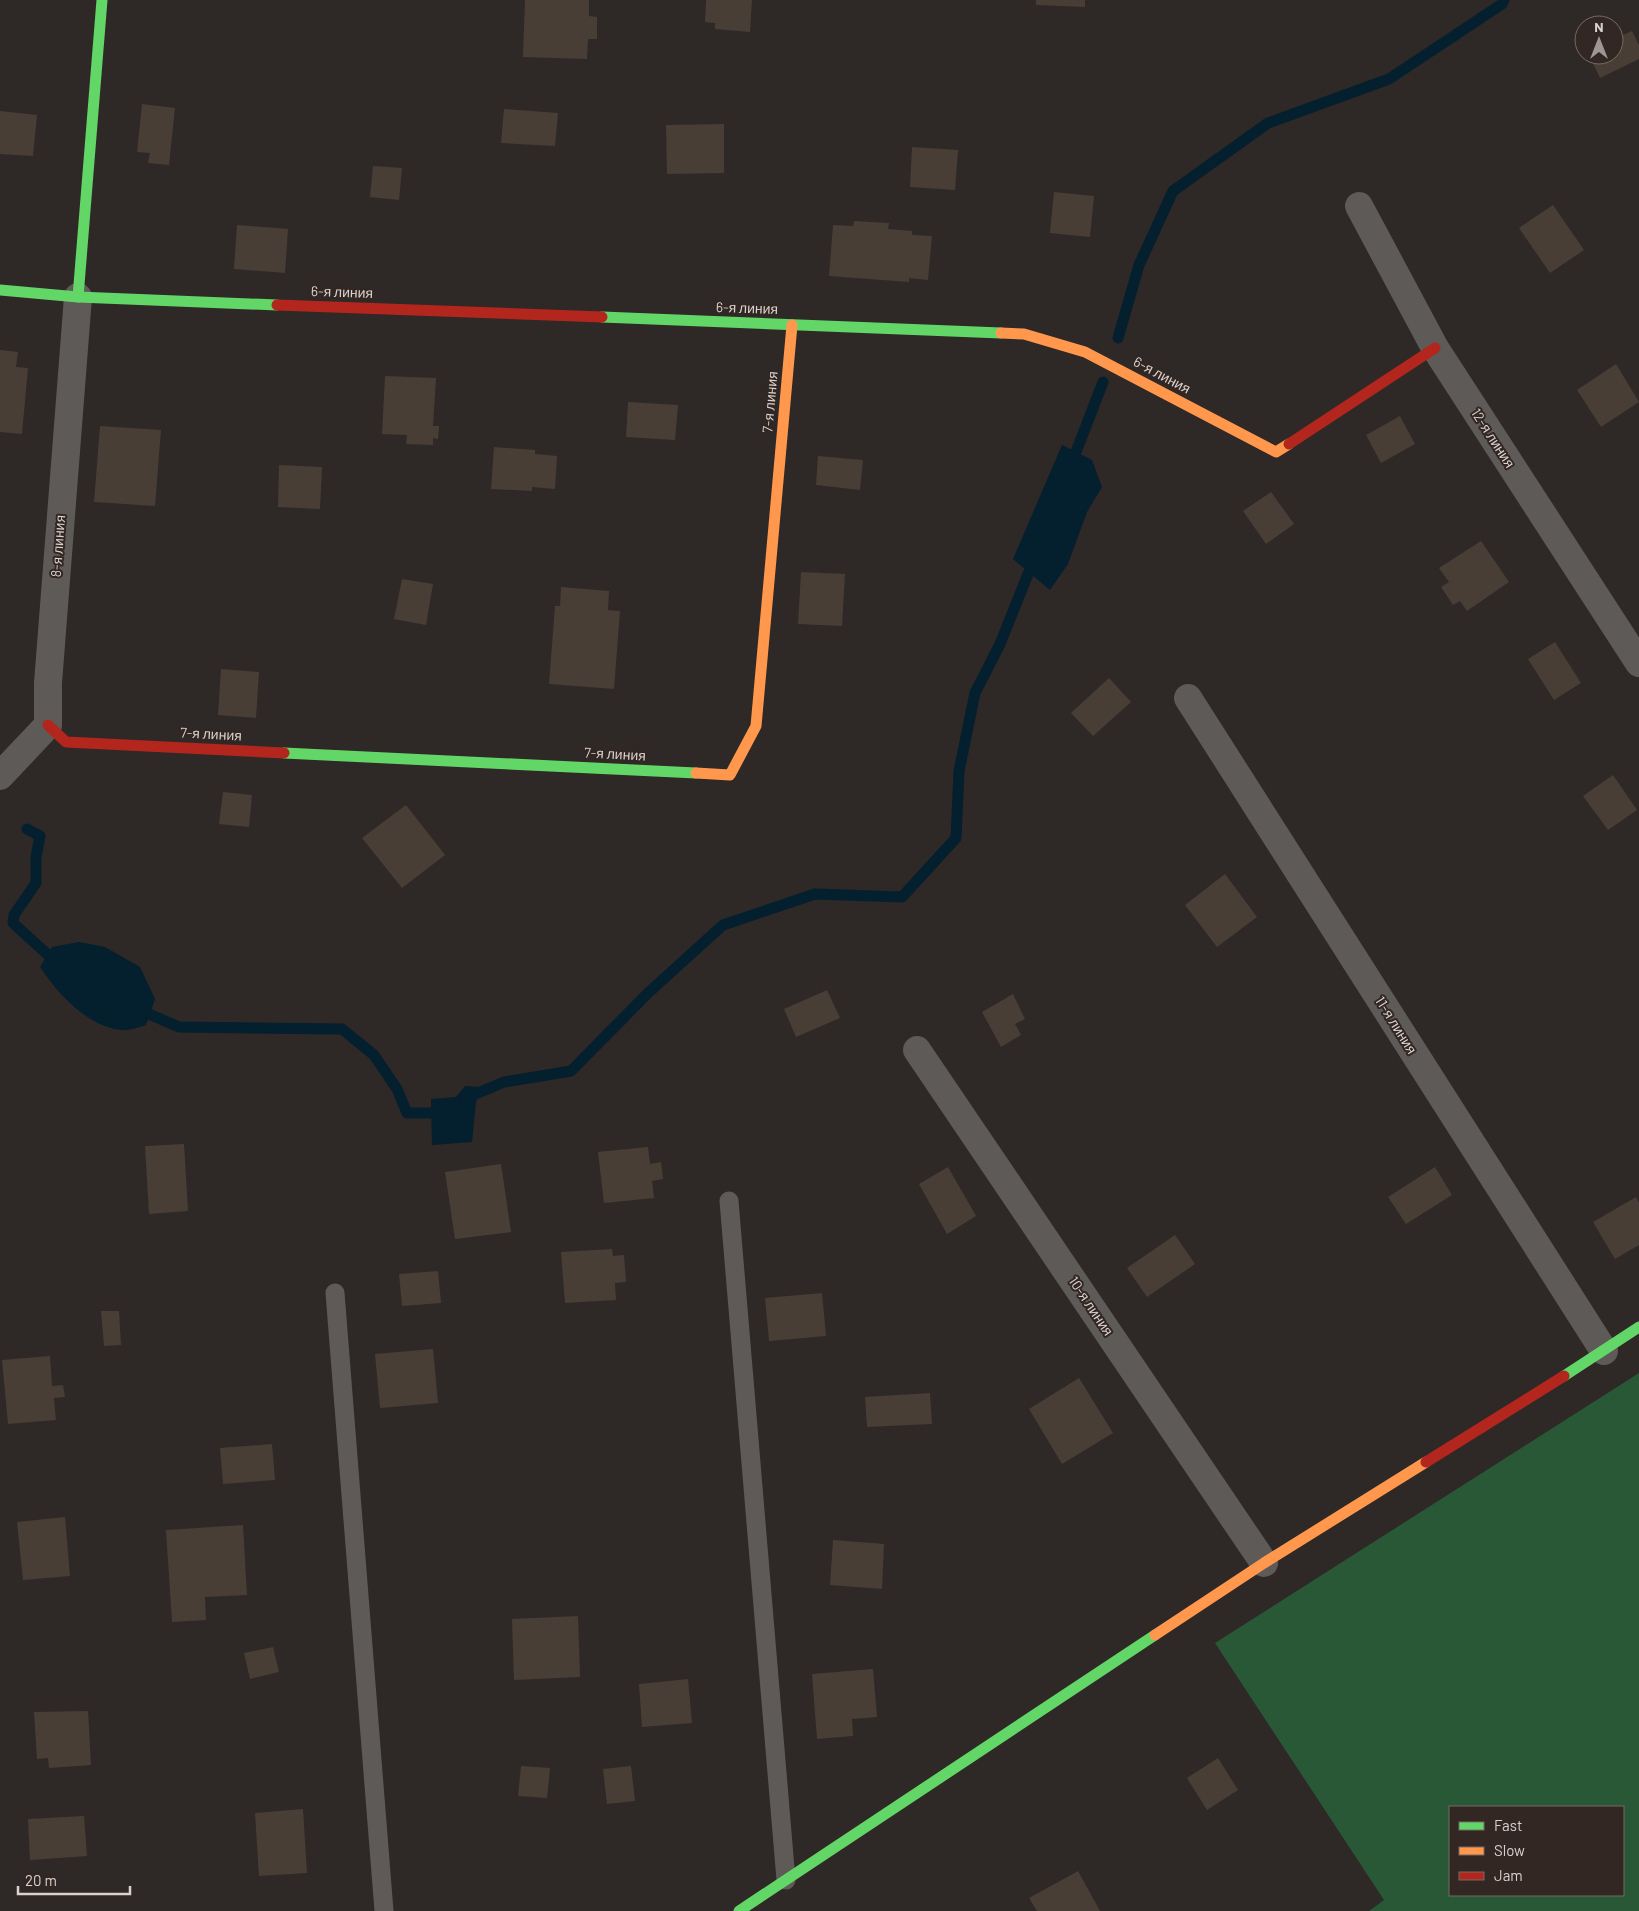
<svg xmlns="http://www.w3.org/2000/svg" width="1639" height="1911" font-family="Barlow,sans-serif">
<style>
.green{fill:#295836;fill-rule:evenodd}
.water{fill:#041f2e}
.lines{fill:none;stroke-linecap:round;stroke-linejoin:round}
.stream{stroke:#041f2e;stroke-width:11}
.building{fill:#483e36}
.lane{stroke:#5e5a58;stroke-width:19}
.street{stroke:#5e5a58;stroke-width:28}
.fast{stroke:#63d668;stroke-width:11}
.slow{stroke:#ff974d;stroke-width:11}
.jam{stroke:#b3261e;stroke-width:11}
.labels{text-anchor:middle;stroke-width:4;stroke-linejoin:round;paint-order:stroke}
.street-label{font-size:14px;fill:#d9d2cf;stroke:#322722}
</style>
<rect width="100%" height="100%" fill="#2e2826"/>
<!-- green -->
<path class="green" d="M 1639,1373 L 1639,1911 L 1369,1911 L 1384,1900 L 1215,1643 ZM 1450,1807 L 1623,1807 L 1623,1895 L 1450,1895 Z"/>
<!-- water -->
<g class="water">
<path d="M 1062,445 L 1092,460 L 1102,487 L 1087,512 L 1068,564 L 1050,590 L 1013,559 Z"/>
<path d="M 79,942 L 105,947 L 140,967 L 155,999 L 146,1025 C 139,1027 129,1031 122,1030 C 88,1027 58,994 40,967 L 52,947 Z"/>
<path d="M 465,1086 L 480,1087 L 476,1102 L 472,1142 L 432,1145 L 431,1099 L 456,1097 Z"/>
</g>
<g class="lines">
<!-- stream -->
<g class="stream">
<path d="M 1118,338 L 1139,265 L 1173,191 L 1268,123 L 1389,79 L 1502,4 L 1504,0"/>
<path d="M 1071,465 L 1103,382"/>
<path d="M 27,829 L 40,836 L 36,857 L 36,883 L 14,915 L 13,923 L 58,964"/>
<path d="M 135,1008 L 179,1027 L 342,1029 L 374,1055 L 397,1089 L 407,1113 L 431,1113 L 445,1107"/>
<path d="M 464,1099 L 504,1082 L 571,1071 L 648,993 L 723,925 L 815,894 L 902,897 L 956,838 L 959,771 L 975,693 L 1000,644 L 1034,559"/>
</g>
</g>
<!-- building -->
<g class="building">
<path d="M 525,0 L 589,0 L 589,16 L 597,17 L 597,39 L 588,39 L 587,59 L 523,57 Z"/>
<path d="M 706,0 L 752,0 L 750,32 L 715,29 L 715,23 L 705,22 Z"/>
<path d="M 1036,0 L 1085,0 L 1085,7 L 1036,5 Z"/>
<path d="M 1632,31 L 1639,45 L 1639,59 L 1600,78 L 1589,55 L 1614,55 L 1614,39 Z"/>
<path d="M 142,104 L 175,108 L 169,165 L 148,163 L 150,153 L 137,152 Z"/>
<path d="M 504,109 L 558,113 L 555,146 L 501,143 Z"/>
<path d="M 0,111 L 37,115 L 33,156 L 0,154 Z"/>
<path d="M 724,124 L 724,173 L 667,174 L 666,125 Z"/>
<path d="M 912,147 L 958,150 L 955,190 L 910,187 Z"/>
<path d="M 373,166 L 402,168 L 399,200 L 370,197 Z"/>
<path d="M 1054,192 L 1094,196 L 1090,237 L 1050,233 Z"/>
<path d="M 1553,205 L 1584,250 L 1550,273 L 1519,228 Z"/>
<path d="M 854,221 L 889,223 L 888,229 L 912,231 L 912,235 L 932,236 L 928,280 L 909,278 L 909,282 L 829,276 L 833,225 L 853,226 Z"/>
<path d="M 237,225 L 288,229 L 285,273 L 234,269 Z"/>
<path d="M 0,350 L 18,352 L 16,367 L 28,368 L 22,434 L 0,432 Z"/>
<path d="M 1616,364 L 1639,402 L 1601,427 L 1577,390 Z"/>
<path d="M 385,376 L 436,378 L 433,426 L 439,426 L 438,439 L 433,438 L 433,445 L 406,444 L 407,435 L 382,434 Z"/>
<path d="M 628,402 L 678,405 L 675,440 L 626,437 Z"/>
<path d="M 1400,416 L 1415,444 L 1381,463 L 1366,435 Z"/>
<path d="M 100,426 L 161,430 L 155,506 L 94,502 Z"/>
<path d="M 494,447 L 535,450 L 535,454 L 557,456 L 555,489 L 532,487 L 532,491 L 491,489 Z"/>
<path d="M 818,456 L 863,460 L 860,490 L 816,485 Z"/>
<path d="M 279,465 L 322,467 L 320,509 L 278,507 Z"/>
<path d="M 1271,492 L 1294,524 L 1266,544 L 1243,511 Z"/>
<path d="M 1481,541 L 1509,582 L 1467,611 L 1460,601 L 1453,605 L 1441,587 L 1449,582 L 1439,568 Z"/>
<path d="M 801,572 L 845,574 L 842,626 L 798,624 Z"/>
<path d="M 402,579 L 433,584 L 426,625 L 394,619 Z"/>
<path d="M 561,587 L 609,591 L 608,610 L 620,611 L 614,689 L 549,684 L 555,606 L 560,606 Z"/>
<path d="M 1555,642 L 1581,683 L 1554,700 L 1528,659 Z"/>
<path d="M 221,669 L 259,672 L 256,718 L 218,715 Z"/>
<path d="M 1109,678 L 1131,702 L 1093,736 L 1071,713 Z"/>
<path d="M 1613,775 L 1637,810 L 1608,830 L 1583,796 Z"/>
<path d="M 223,792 L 252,795 L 249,827 L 219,824 Z"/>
<path d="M 406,805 L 445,855 L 402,888 L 362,838 Z"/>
<path d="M 1225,874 L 1257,917 L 1217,947 L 1185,905 Z"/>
<path d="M 827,990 L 840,1018 L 796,1037 L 784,1009 Z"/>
<path d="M 1013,994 L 1025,1019 L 1015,1024 L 1021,1035 L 1001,1047 L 982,1012 Z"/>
<path d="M 184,1144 L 188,1211 L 149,1214 L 145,1146 Z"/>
<path d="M 648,1147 L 650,1164 L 661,1162 L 663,1179 L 652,1181 L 654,1198 L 604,1203 L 598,1152 Z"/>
<path d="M 501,1164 L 511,1232 L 455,1239 L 445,1172 Z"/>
<path d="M 948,1167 L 976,1216 L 947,1234 L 919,1184 Z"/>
<path d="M 1435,1167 L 1452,1195 L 1406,1224 L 1388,1197 Z"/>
<path d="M 1636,1197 L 1639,1203 L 1639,1245 L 1615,1259 L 1593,1222 Z"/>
<path d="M 1175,1235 L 1195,1264 L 1147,1297 L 1127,1268 Z"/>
<path d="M 612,1249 L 613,1256 L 624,1255 L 626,1282 L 615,1283 L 616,1300 L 565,1303 L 561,1252 Z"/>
<path d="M 438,1271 L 441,1303 L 402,1306 L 399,1274 Z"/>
<path d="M 822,1293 L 826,1336 L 769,1341 L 765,1298 Z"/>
<path d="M 101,1311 L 119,1311 L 121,1345 L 104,1346 Z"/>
<path d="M 433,1349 L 438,1403 L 380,1408 L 375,1354 Z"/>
<path d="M 50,1356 L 52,1386 L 63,1385 L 65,1397 L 54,1398 L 56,1420 L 8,1424 L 2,1360 Z"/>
<path d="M 1079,1378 L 1113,1433 L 1062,1464 L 1029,1409 Z"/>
<path d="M 930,1393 L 932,1424 L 867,1427 L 865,1397 Z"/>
<path d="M 272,1444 L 275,1480 L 223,1484 L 220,1448 Z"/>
<path d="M 65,1517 L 70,1576 L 23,1580 L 17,1522 Z"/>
<path d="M 243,1525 L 247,1595 L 205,1597 L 206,1620 L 172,1622 L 166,1530 Z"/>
<path d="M 833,1540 L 884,1544 L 882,1589 L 830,1585 Z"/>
<path d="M 578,1616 L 580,1677 L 514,1680 L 512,1619 Z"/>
<path d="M 273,1647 L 279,1672 L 250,1679 L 244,1653 Z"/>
<path d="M 873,1669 L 877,1717 L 852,1719 L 853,1736 L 817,1739 L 812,1674 Z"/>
<path d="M 688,1679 L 692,1723 L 642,1727 L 639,1684 Z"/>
<path d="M 88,1711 L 91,1765 L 49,1768 L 48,1758 L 37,1759 L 34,1712 Z"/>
<path d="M 1218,1758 L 1238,1790 L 1207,1810 L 1187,1778 Z"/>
<path d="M 521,1766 L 550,1768 L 547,1798 L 518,1796 Z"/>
<path d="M 631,1766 L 635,1801 L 607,1804 L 603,1769 Z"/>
<path d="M 303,1809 L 307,1873 L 259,1876 L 255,1813 Z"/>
<path d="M 84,1816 L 87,1856 L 30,1860 L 28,1819 Z"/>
<path d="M 1078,1871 L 1100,1911 L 1037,1911 L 1029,1898 Z"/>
</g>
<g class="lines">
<!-- lane -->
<g class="lane">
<path d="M 729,1201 L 786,1880"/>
<path d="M 335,1293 L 384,1911"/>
</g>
<!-- street -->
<g class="street">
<path d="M 1359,206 L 1435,348 L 1639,663"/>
<path d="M 1188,698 L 1604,1351"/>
<path d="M 0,776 L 48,725 L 48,683 L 78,297"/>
<path d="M 917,1050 L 1264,1563"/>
</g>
<!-- fast -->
<g class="fast">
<path d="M 0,290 L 78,297 L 277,305"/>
<path d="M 78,297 L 102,0"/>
<path d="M 602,317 L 1001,333"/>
<path d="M 284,753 L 696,773"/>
<path d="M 1564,1376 L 1639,1327"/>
<path d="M 739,1911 L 1155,1635"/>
</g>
<!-- slow -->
<g class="slow">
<path d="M 1001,333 L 1024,334 L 1085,352 L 1276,452 L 1289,444"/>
<path d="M 696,773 L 730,775 L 756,726 L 792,325"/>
<path d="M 1155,1635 L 1264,1563 L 1426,1462"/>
</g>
<!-- jam -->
<g class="jam">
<path d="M 277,305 L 602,317"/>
<path d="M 1289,444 L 1435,348"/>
<path d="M 48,725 L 66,742 L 284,753"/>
<path d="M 1426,1462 L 1564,1376"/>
</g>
</g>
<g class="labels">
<!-- street labels -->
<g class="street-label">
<text transform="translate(342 292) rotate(2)" y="5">6-я линия</text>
<text transform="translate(747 308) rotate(2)" y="5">6-я линия</text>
<text transform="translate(1162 375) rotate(28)" y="5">6-я линия</text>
<text transform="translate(770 402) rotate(-85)" y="5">7-я линия</text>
<text transform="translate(1493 438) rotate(57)" y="5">12-я линия</text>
<text transform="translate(58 546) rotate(-86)" y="5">8-я линия</text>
<text transform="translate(211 734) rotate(3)" y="5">7-я линия</text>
<text transform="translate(615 754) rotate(3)" y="5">7-я линия</text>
<text transform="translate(1396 1025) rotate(58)" y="5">11-я линия</text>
<text transform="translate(1091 1306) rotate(56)" y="5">10-я линия</text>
</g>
</g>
<!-- legend -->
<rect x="1449" y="1806" width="175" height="90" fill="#322722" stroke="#756b67"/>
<rect x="1459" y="1822" width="25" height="8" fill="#63d668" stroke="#756b67"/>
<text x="1494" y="1831" font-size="15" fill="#d9d2cf">Fast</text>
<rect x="1459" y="1847" width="25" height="8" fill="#ff974d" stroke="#756b67"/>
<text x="1494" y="1856" font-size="15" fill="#d9d2cf">Slow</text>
<rect x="1459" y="1872" width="25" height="8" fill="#b3261e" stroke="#756b67"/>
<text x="1494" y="1881" font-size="15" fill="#d9d2cf">Jam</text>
<!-- north arrow -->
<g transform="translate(1599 40)"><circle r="24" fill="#322722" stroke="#756b67"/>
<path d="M0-4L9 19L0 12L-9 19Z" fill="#9d9694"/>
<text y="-8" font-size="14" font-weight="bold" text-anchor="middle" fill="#d9d2cf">N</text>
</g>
<!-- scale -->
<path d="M18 1886v8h112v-8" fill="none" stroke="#d9d2cf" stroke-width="2.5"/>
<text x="25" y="1886" font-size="15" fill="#d9d2cf" stroke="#322722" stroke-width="4" paint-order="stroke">20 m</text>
</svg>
